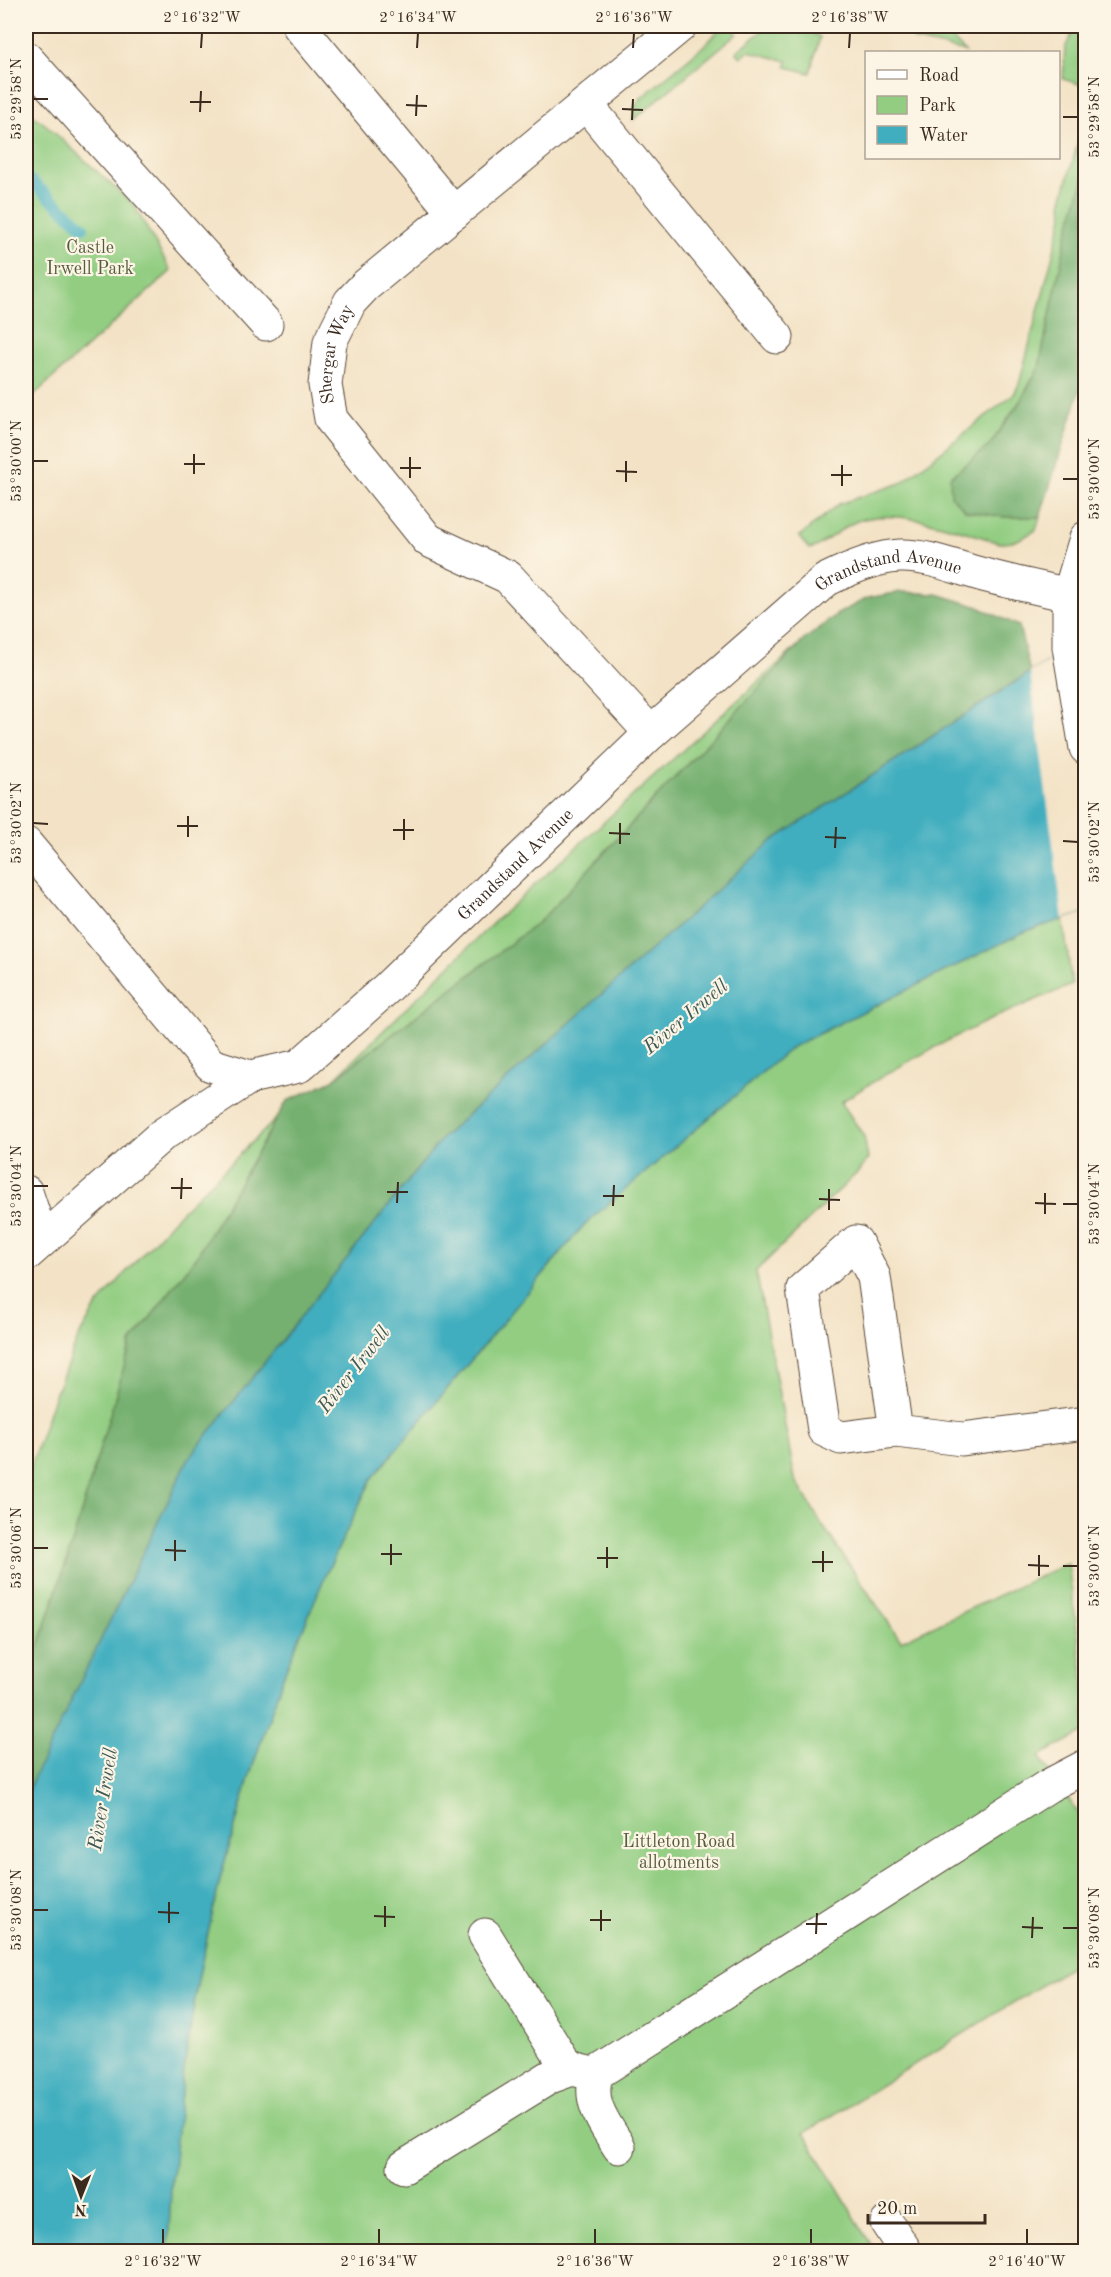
<svg xmlns="http://www.w3.org/2000/svg" width="1111" height="2277" viewBox="0 0 1111 2277" font-family="'Old Standard TT',serif">
  <rect width="100%" height="100%" fill="#fcf5e5"/>
  <filter id="ink" filterUnits="userSpaceOnUse"><feTurbulence type="fractalNoise" baseFrequency=".0167" numOctaves="2"/><feDisplacementMap in="SourceGraphic" scale="12" xChannelSelector="R" yChannelSelector="G"/><feConvolveMatrix kernelMatrix="1 2 1 2 8 2 1 2 1" color-interpolation-filters="sRGB"/></filter>
  <filter id="wash" filterUnits="userSpaceOnUse"><feTurbulence type="fractalNoise" baseFrequency=".008" numOctaves="4" result="noise"/><feDisplacementMap in="SourceGraphic" scale="24" xChannelSelector="R" yChannelSelector="G"/><feGaussianBlur stdDeviation="1.35" result="paint"/><feColorMatrix in="noise" values="0 0 0 0 0 0 0 0 0 0 0 0 0 0 0 0 0 1.4 0 .05"/><feComposite in="paint" operator="in"/></filter>
  <g filter="url(#wash)">
    <rect width="100%" height="100%" fill="#f3e2c5"/>
    <!-- green -->
    <path fill="#92cd82" stroke="#667c50" stroke-width="1.5" d="M722 26H731L737 34 633 120 634 108 641 98 706 44Z
      M768 26H802L820 37 810 73 786 67 787 61 748 51 741 57 736 52Z
      M924 26H940L965 52 914 40Z
      M1076 26H1085V86L1063 79 1065 48Z
      M26 111 45 124 134 205 171 271 26 402Z
      M1085 117V173L1067 235 1039 367 1020 401 989 446 950 477 1004 517H1040L1036 530C1024 537 1014 544 1000 543 962 531 894 505 855 522 842 528 829 539 816 547L809 549 799 537 839 504 901 483 1014 394 1019 384 1063 216 1062 200Z
      M804 640 540 921 333 1080 494 922Z
      M1063 919 1072 985C990 1017 914 1055 841 1102L864 1136 868 1159 859 1171 756 1271 795 1479 821 1523 901 1641 1068 1563 1085 1689V1732L1039 1756 1085 1823V1958L804 2133 875 2251 168 2252 171 2188 182 2083 198 1979 221 1875 250 1774 284 1674 325 1576 371 1480 585 1224 792 1047 1024 932Z
      M277 1118 197 1256 131 1343 72 1544 26 1686V1481L53 1400 78 1338 96 1307 127 1271 175 1218Z"/>
    <!-- forest -->
    <path fill="#75b070" stroke="#586d47" stroke-width="1.5" d="M1085 173V374L1040 517H1004L966 511 951 496 950 477 989 446 1020 402 1039 367 1067 235Z
      M901 592 937 594 976 606 1019 626 1030 672 772 841 443 1137 189 1458 26 1794V1686L72 1544 131 1343 197 1256 287 1101 333 1080 540 921 804 640 836 615 867 598Z"/>
    <!-- water -->
    <path fill="#41aebf" stroke="#3e6c6e" stroke-width="1.5" d="M1069 647 1085 912 1024 932 792 1047 585 1224 371 1480 325 1576 284 1674 250 1774 221 1875 198 1979 182 2083 171 2188 168 2251H26V1794L189 1458 443 1137 772 841Z"/>
    <!-- pier -->
    <path fill="#f3e2c5" d="M1085 639V912L1063 919 1030 672Z"/>
    <g fill="none" stroke-linecap="round" stroke-linejoin="round">
      <!-- stream -->
      <path stroke="#41aebf" stroke-width="12" d="M26 177 83 227"/>
    </g>
  </g>
  <g filter="url(#ink)">
    <g fill="none" stroke-linecap="round" stroke-linejoin="round">
      <!-- minor casing -->
      <g stroke="#574637" stroke-width="35">
        <g id="minor">
          <path d="M299 26 454 213"/>
          <path d="M26 58 266 324"/>
          <path d="M586 104 777 337"/>
          <path d="M1086 538 1069 595V647L1086 748"/>
          <path id="s1" d="M651 733 508 577 428 540 331 419 325 385 330 342 350 302 365 286 680 26"/>
          <path id="s2" d="M26 844 211 1065 250 1077 299 1066 387 988 651 733 826 580C848 569 875 557 900 556 926 555 954 567 980 574 1009 582 1039 588 1069 595"/>
          <path d="M26 1192 42 1240"/>
          <path d="M26 1255 162 1135 250 1077"/>
          <path d="M896 1431 874 1277 856 1242 803 1289 824 1430 841 1438 896 1431 962 1439 1086 1423"/>
          <path d="M485 1935 563 2061 572 2069 589 2073"/>
          <path d="M619 2147C605 2124 586 2101 597 2073L1048 1786 1086 1766"/>
          <path d="M404 2167 550 2077 572 2069"/>
          <path d="M887 2223 906 2252"/>
        </g>
      </g>
      <!-- minor -->
      <use href="#minor" stroke="#fff" stroke-width="33"/>
    </g>
  </g>
  <!-- ticks -->
  <path fill="none" stroke="#3b2a1e" stroke-width="2" d="M201 48 202 33M417 48 418 33M633 48 634 33M849 48 850 33M33 99H48M190 102H211M406 105 427 106M622 109 643 110M200 112 201 91M416 116 417 95M1063 117H1078M632 120 633 99M33 461H48M184 464H205M400 468H421M616 471 637 472M194 474V454M831 475H852M410 478V457M1063 479H1078M626 482V461M842 486V465M33 823 48 824M177 826H198M393 830H414M609 833 630 834M188 837V816M825 837 846 838M404 840V819M1063 841 1078 842M620 844V823M835 848 836 827M33 1186H48M171 1188H192M387 1192H408M603 1196H624M181 1199 182 1178M819 1199 840 1200M397 1203 398 1182M1035 1203 1056 1204M1063 1204H1078M613 1206 614 1185M829 1210V1189M1045 1214V1193M33 1548H48M165 1550 186 1551M381 1554H402M597 1558H618M175 1561V1540M812 1562H833M391 1565V1544M1028 1565 1049 1566M1063 1566H1078M607 1568V1547M823 1572V1551M1039 1576V1555M33 1910H48M158 1912 179 1913M374 1916 395 1917M590 1920H611M169 1923V1902M806 1924H827M385 1927V1906M1022 1927 1043 1928M1063 1928H1078M601 1931V1910M816 1934 817 1913M1032 1938 1033 1917M163 2244V2229M379 2244V2229M595 2244V2229M811 2244V2229M1027 2244V2229"/>
  <g text-anchor="middle" stroke-width="4.5" stroke-linejoin="round" paint-order="stroke">
    <!-- park labels -->
    <g font-size="18" fill="#555b3c" stroke="#fcf5e5">
      <text x="90" y="253">Castle<tspan x="90" dy="21">Irwell Park</tspan></text>
      <text x="679" y="1847">Littleton Road<tspan x="679" dy="21">allotments</tspan></text>
    </g>
    <!-- street labels -->
    <g font-size="18" fill="#3b2a1e" stroke="#fcf5e5">
      <text dy="6" stroke="none"><textPath href="#s1" startOffset="522">Shergar Way</textPath></text>
      <text dy="6" stroke="none"><textPath href="#s2" startOffset="1161">Grandstand Avenue</textPath></text>
      <text dy="6" stroke="none"><textPath href="#s2" startOffset="675">Grandstand Avenue</textPath></text>
    </g>
    <!-- water labels -->
    <g font-size="20" font-style="italic" fill="#3d5856" stroke="#fcf5e5">
      <text transform="translate(685 1016) rotate(-40)" y="7">River Irwell</text>
      <text transform="translate(353 1369) rotate(-52)" y="7">River Irwell</text>
      <text transform="translate(102 1799) rotate(-81)" y="7">River Irwell</text>
    </g>
  </g>
  <!-- margin -->
  <rect width="1111" height="2277" fill="none" stroke="#fcf5e5" stroke-width="66"/>
  <!-- legend -->
  <rect x="865" y="51" width="195" height="108" fill="#fcf5e5" stroke="#afa495" stroke-width="1.5"/>
  <rect x="877" y="70" width="30" height="9" fill="#ffffff" stroke="#afa495" stroke-width="1.5"/>
  <text x="919" y="81" font-size="18" fill="#3b2a1e">Road</text>
  <rect x="877" y="96" width="30" height="18" fill="#92cd82" stroke="#afa495" stroke-width="1.5"/>
  <text x="919" y="111" font-size="18" fill="#3b2a1e">Park</text>
  <rect x="877" y="126" width="30" height="18" fill="#41aebf" stroke="#afa495" stroke-width="1.5"/>
  <text x="919" y="141" font-size="18" fill="#3b2a1e">Water</text>
  <!-- north arrow -->
  <g transform="translate(81 2196) rotate(181)" stroke="#fcf5e5" stroke-width="4.5" paint-order="stroke">
  <path d="M0-4.5L10 22L0 15L-10 22Z" fill="#3b2a1e"/>
  <text y="-9" font-size="16" font-weight="bold" text-anchor="middle" fill="#3b2a1e">N</text>
  </g>
  <!-- scale -->
  <path d="M868 2214v9h117v-9" fill="none" stroke="#3b2a1e" stroke-width="3"/>
  <text x="877" y="2214" font-size="18" fill="#3b2a1e" stroke="#fcf5e5" stroke-width="4.5" paint-order="stroke">20 m</text>
  <rect x="33" y="33" width="1045" height="2211" fill="none" stroke="#3b2a1e" stroke-width="2"/>
  <g font-size="15" text-anchor="middle" fill="#3b2a1e">
    <text x="202" y="22">2°16'32"W</text>
    <text x="418" y="22">2°16'34"W</text>
    <text x="634" y="22">2°16'36"W</text>
    <text x="850" y="22">2°16'38"W</text>
    <text transform="translate(16 99) rotate(-90)" y="5">53°29'58"N</text>
    <text transform="translate(1094 117) rotate(-90)" y="5">53°29'58"N</text>
    <text transform="translate(16 461) rotate(-90)" y="5">53°30'00"N</text>
    <text transform="translate(1094 479) rotate(-90)" y="5">53°30'00"N</text>
    <text transform="translate(16 823) rotate(-90)" y="5">53°30'02"N</text>
    <text transform="translate(1094 842) rotate(-90)" y="5">53°30'02"N</text>
    <text transform="translate(16 1186) rotate(-90)" y="5">53°30'04"N</text>
    <text transform="translate(1094 1204) rotate(-90)" y="5">53°30'04"N</text>
    <text transform="translate(16 1548) rotate(-90)" y="5">53°30'06"N</text>
    <text transform="translate(1094 1566) rotate(-90)" y="5">53°30'06"N</text>
    <text transform="translate(16 1910) rotate(-90)" y="5">53°30'08"N</text>
    <text transform="translate(1094 1928) rotate(-90)" y="5">53°30'08"N</text>
    <text x="163" y="2266">2°16'32"W</text>
    <text x="379" y="2266">2°16'34"W</text>
    <text x="595" y="2266">2°16'36"W</text>
    <text x="811" y="2266">2°16'38"W</text>
    <text x="1027" y="2266">2°16'40"W</text>
  </g>
</svg>
